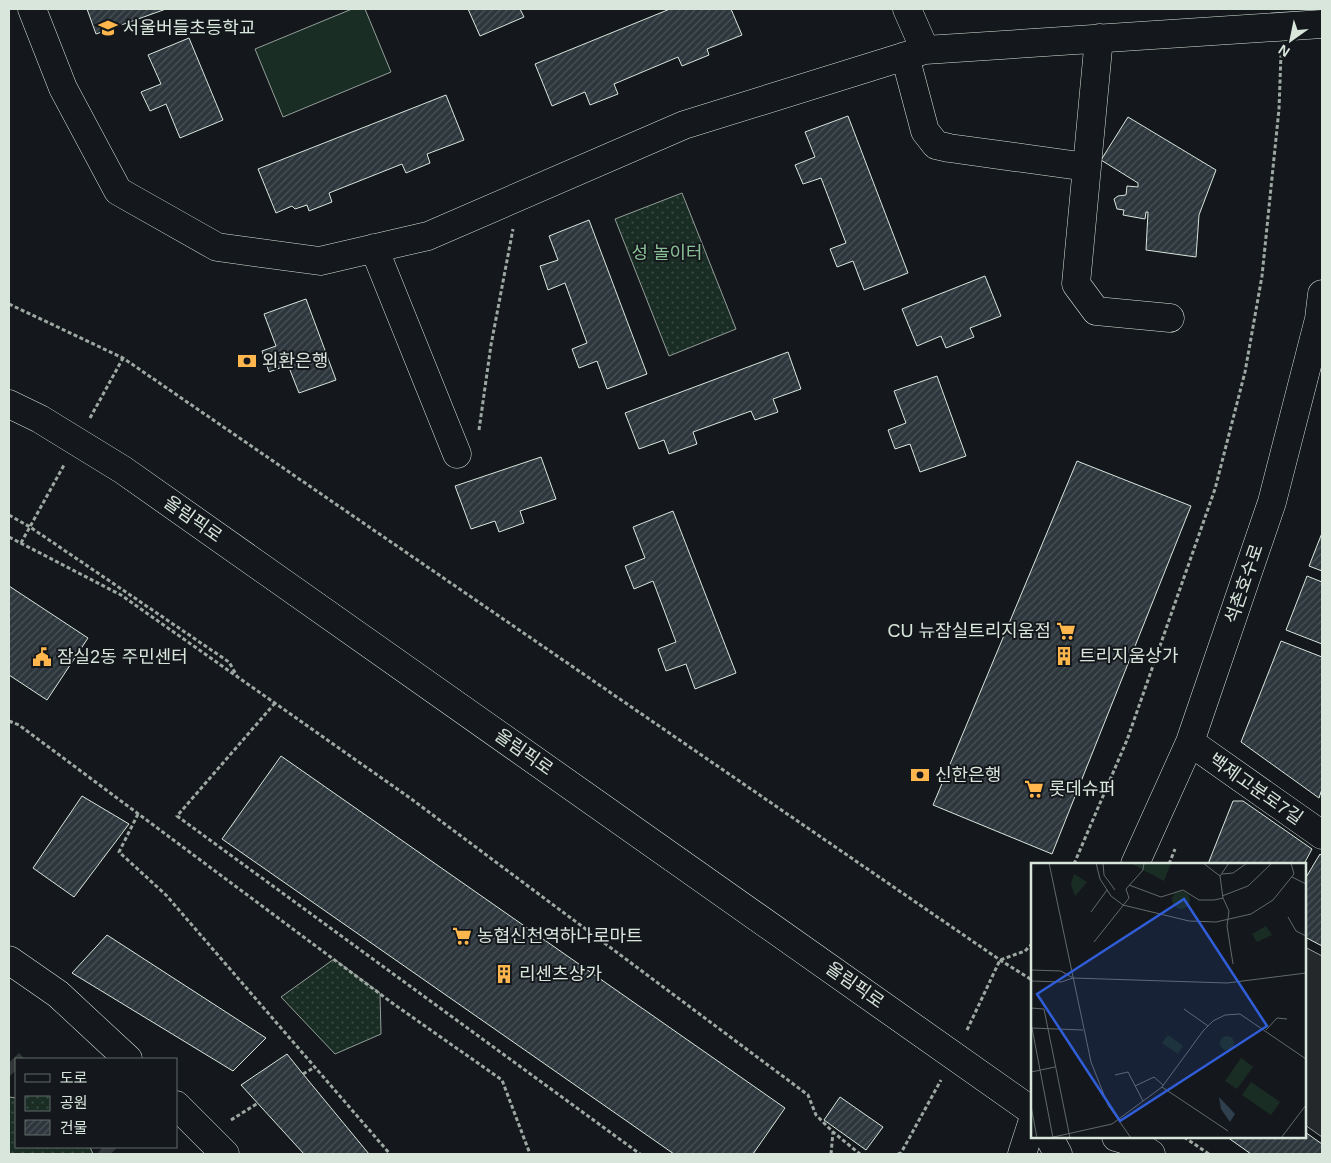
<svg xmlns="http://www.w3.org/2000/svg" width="1331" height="1163" viewBox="0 0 1331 1163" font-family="Arial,'Noto Sans KR',sans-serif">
  <defs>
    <pattern id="park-dots" width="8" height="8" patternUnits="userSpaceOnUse" patternTransform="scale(1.25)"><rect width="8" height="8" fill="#1a2d24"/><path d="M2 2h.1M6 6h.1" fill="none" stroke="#3b4b43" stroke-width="1.8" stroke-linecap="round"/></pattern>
    <pattern id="building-hatch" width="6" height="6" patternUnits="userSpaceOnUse" patternTransform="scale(1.25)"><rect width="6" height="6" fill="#2c363c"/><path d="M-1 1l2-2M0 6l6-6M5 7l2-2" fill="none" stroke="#4a5358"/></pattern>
  </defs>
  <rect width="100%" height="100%" fill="#14181c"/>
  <!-- grass -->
  <path fill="#1a2d24" stroke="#939e99" d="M352 9H365L391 72 283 117 255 49Z"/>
  <!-- park -->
  <path fill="url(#park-dots)" stroke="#939e99" d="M682 193 736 329 669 356 615 219Z
    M334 959 380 993 381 1034 335 1054 281 997Z
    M9 1097 16 1098V1147H90L93 1154H9Z"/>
  <!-- parking -->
  <path fill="#24282b" stroke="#939e99" d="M1305 947 1322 956V1137L1305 1125Z"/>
  <!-- building -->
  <path fill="url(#building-hatch)" stroke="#d8e6dc" d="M87 9H166L96 34Z
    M468 9H520L524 17 480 36Z
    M670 9H731L742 35 707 49 709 55 682 66 678 57 614 84 618 94 590 105 585 92 552 106 535 64Z
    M189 38 223 120 180 138 166 104 150 111 141 92 161 84 148 55Z
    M446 95 464 140 427 154 430 163 406 173 402 164 329 193 332 202 309 211 307 205 295 209 292 206 276 213 258 169Z
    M848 116 908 273 864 290 853 261 837 267 830 249 846 243 821 178 803 184 795 165 815 157 805 132Z
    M1128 117 1216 170 1199 215 1196 257 1146 250 1148 212H1146L1145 219 1123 215 1124 210 1117 209 1114 199 1118 196 1126 195 1127 186 1138 187V183L1101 160Z
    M589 220 647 374 607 389 597 361 579 368 572 349 587 343 565 283 548 290 540 266 558 260 549 236Z
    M985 276 1001 316 970 328 974 337 946 348 941 336 917 346 902 309Z
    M306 299 336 380 299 393 288 365 269 372 262 351 276 346 264 314Z
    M788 352 801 389 773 399 778 412 755 420 751 411 693 432 697 444 669 454 664 440 639 449 625 413Z
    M937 376 966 456 920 472 910 444 895 449 888 430 906 423 894 391Z
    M541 457 556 499 520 511 524 523 499 532 495 521 471 529 455 486Z
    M1077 461 1191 506 1052 854 933 805Z
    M673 511 736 673 695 689 686 664 666 671 658 649 676 642 653 581 634 589 625 566 645 558 633 527Z
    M1322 533V571L1309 566Z
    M1307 576 1322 582V644L1286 630Z
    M9 586 88 638 47 700 9 675Z
    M1281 641 1322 657V789L1319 798 1241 742Z
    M281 756 785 1108 753 1154H674L222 839Z
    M82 796 129 824 74 897 33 868Z
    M1233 801H1243L1312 849 1304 864H1208Z
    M1320 854 1322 856V946L1305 937V879Z
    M107 935 266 1038 233 1071 72 973Z
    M287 1054 303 1074 369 1154H304L241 1085Z
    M840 1097 883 1127 866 1150 824 1120Z
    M1305 1132 1322 1144V1154H1251L1227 1137H1305Z"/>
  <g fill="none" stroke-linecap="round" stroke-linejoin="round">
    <!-- minor-tunnel -->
    <path stroke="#313739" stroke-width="28" stroke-dasharray="28 14" stroke-linecap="butt" d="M9 1063 16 1070
      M103 1147 111 1154"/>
    <!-- minor casing -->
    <g stroke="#d8e6dc" stroke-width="29">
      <path id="minor" d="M32 9 63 88 118 191 217 247 320 261 428 236 684 125 925 50 1322 24
        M907 9 925 50
        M1099 38 1076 284 1096 311 1170 318
        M905 56 925 131 936 145 949 148 1087 167
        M374 248 457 454
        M1190 742 1322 835
        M1135 864 1190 742 1272 502 1319 319 1322 294
        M9 960 58 994 128 1059
        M176 1105 225 1154
        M1022 1154 1032 1123"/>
    </g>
    <!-- major casing -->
    <g stroke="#d8e6dc" stroke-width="29">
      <path id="major" d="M9 404 40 419 123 470 1032 1111
        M1049 1137 1058 1154
        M1116 1137 1133 1142 1151 1154"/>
    </g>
    <!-- path -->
    <path stroke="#9da8a2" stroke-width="3" stroke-dasharray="4 2.5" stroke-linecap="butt" d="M9 304 123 358 1000 960 1032 980
      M90 418 123 358
      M479 430 491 345 513 229
      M9 515 30 527 229 662 237 676
      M9 537 121 595 410 798 808 1095 816 1115 833 1132 860 1154
      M21 543 64 465
      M275 703 177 816 640 1154
      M9 721 19 725 395 1005 502 1080 530 1154
      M138 814 119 852 166 895 390 1154
      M1074 864 1127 740 1215 489 1245 372 1262 276 1279 109 1281 54
      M1169 864 1175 849
      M967 1030 1000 960 1025 951 1032 944
      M303 1074 315 1067
      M231 1120 258 1103
      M1184 1137 1209 1154
      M831 1154 833 1132
      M898 1154 901 1153 941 1080"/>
    <!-- minor -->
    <use href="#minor" stroke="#14181c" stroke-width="28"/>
    <!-- major -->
    <use href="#major" stroke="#14181c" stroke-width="28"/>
  </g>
  <!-- icons -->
  <defs>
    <g id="school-bare" transform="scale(1.5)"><path d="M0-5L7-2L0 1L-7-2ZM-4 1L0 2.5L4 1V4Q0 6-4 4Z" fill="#ffb74d" stroke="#14181c" stroke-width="2.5" paint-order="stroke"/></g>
    <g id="bank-bare" transform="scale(1.5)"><path d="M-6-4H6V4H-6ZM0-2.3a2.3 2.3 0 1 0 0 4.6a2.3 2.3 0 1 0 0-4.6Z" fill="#ffb74d" stroke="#14181c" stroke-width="2.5" paint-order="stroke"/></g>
    <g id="supermarket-bare" transform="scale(1.5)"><path d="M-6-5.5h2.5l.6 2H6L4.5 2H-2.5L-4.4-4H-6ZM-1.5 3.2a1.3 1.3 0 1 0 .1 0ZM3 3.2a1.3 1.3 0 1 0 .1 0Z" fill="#ffb74d" stroke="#14181c" stroke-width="2.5" paint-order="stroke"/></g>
    <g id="building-bare" transform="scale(1.5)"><path d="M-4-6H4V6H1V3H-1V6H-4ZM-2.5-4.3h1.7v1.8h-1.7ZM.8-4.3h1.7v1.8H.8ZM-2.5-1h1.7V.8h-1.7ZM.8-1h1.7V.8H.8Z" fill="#ffb74d" stroke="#14181c" stroke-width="2.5" paint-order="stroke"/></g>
    <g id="civic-bare" transform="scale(1.5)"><path d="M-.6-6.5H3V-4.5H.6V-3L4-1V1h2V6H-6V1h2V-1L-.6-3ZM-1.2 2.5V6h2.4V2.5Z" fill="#ffb74d" stroke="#14181c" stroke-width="2.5" paint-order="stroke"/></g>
  </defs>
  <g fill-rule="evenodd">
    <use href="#school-bare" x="108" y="28"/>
    <use href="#bank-bare" x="247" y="361"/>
    <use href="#supermarket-bare" x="1066" y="631"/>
    <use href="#building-bare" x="1064" y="656"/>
    <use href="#civic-bare" x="42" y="657"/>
    <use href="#bank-bare" x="920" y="775"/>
    <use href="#supermarket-bare" x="1034" y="789"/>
    <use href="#supermarket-bare" x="462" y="936"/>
    <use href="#building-bare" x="504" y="974"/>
  </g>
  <g text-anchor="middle" stroke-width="4" stroke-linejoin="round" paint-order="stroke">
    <!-- poi labels -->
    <g font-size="18" fill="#d8e6dc" stroke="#14181c" text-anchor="start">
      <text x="123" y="34">서울버들초등학교</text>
      <text x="262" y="367">외환은행</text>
      <text x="1051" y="637" text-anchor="end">CU 뉴잠실트리지움점</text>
      <text x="1079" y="662">트리지움상가</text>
      <text x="57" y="663">잠실2동 주민센터</text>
      <text x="935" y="781">신한은행</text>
      <text x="1049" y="795">롯데슈퍼</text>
      <text x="477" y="942">농협신천역하나로마트</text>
      <text x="519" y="980">리센츠상가</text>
    </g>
    <!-- park labels -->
    <g font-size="18" fill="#8ac095" stroke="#14181c">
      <text x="667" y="259">성 놀이터</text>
    </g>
    <!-- street labels -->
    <g font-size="18" fill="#d8e6dc" stroke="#14181c">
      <text transform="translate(193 519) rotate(35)" y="6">올림픽로</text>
      <text transform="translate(1244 584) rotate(-71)" y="6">석촌호수로</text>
      <text transform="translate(524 752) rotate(35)" y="6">올림픽로</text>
      <text transform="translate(1256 789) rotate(35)" y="6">백제고분로7길</text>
      <text transform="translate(855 985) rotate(35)" y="6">올림픽로</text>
    </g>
  </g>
  <!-- overview -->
  <g transform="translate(1031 863)">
    <rect width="275" height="275" fill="#14181c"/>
    <path d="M235 63 241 72 226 79 221 71ZM189 180a7 7 0 1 1 14 0a7 7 0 1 1-14 0ZM210 195 222 204 206 226 194 218ZM220 219 249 239 240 252 211 232Z" fill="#1a2d24"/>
    <path d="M99 0H140L133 18ZM43 11 56 19 44 33 40 21ZM141 37a9 9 0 1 1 18 0a9 9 0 1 1-18 0ZM137 172 152 183 147 191 131 180Z" fill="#1a2d24"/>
    <path d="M188 234 204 251 199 259 190 246Z" fill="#2f3f4d"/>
    <path fill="none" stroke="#626a69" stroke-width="1" d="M18 0 60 199 77 242 100 275M65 0 69 16 80 33 92 42 158 58 185 59 220 51 242 37 263 11 260 0M72 0 73 12 84 27M172 0 189 13 198 0M191 11 202 10 216 0M261 14 275 21M98 22 130 34 152 27 168 37H183L192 35 189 13M191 33 217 23 241 0M192 35 198 48 196 63 202 101M60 49 76 27M257 54 265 68 275 73M63 79 98 35 95 26 112 7 113 0M0 107 30 108 42 115M0 118 30 119 42 115 196 120 275 110M0 145 13 146 39 275M153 146 177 163M0 165 52 167M1 165 22 275M235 167 246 155 256 156M0 209 24 204M84 212 97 209 112 238M104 223 123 214 132 222M131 224 197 268M0 243 6 275M18 275 81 261 131 224 172 168 182 158 194 152 209 151 275 196M250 275 275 242"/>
    <path fill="#305dd8" fill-opacity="0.15" stroke="#305dd8" stroke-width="2.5" d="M153 36 236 163 89 258 6 131Z"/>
    <rect width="275" height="275" fill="none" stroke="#d8e6dc" stroke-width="2.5"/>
  </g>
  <!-- border -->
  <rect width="1331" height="1163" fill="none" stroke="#d8e6dc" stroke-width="20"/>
  <!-- legend -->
  <rect x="15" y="1058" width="162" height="90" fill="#14181c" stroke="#626a69"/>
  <rect x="25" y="1074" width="25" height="8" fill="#14181c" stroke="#626a69"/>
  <text x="60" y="1083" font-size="15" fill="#d8e6dc">도로</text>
  <rect x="25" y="1096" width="25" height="15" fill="url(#park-dots)" stroke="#626a69"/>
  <text x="60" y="1108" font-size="15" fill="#d8e6dc">공원</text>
  <rect x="25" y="1120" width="25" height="15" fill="url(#building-hatch)" stroke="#626a69"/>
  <text x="60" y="1133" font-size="15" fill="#d8e6dc">건물</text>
  <!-- north arrow -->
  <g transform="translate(1291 40) rotate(213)" stroke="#14181c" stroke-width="4" paint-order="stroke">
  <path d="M0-4L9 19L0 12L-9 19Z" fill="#d8e6dc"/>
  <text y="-8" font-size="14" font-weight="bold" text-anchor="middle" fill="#d8e6dc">N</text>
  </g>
</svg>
